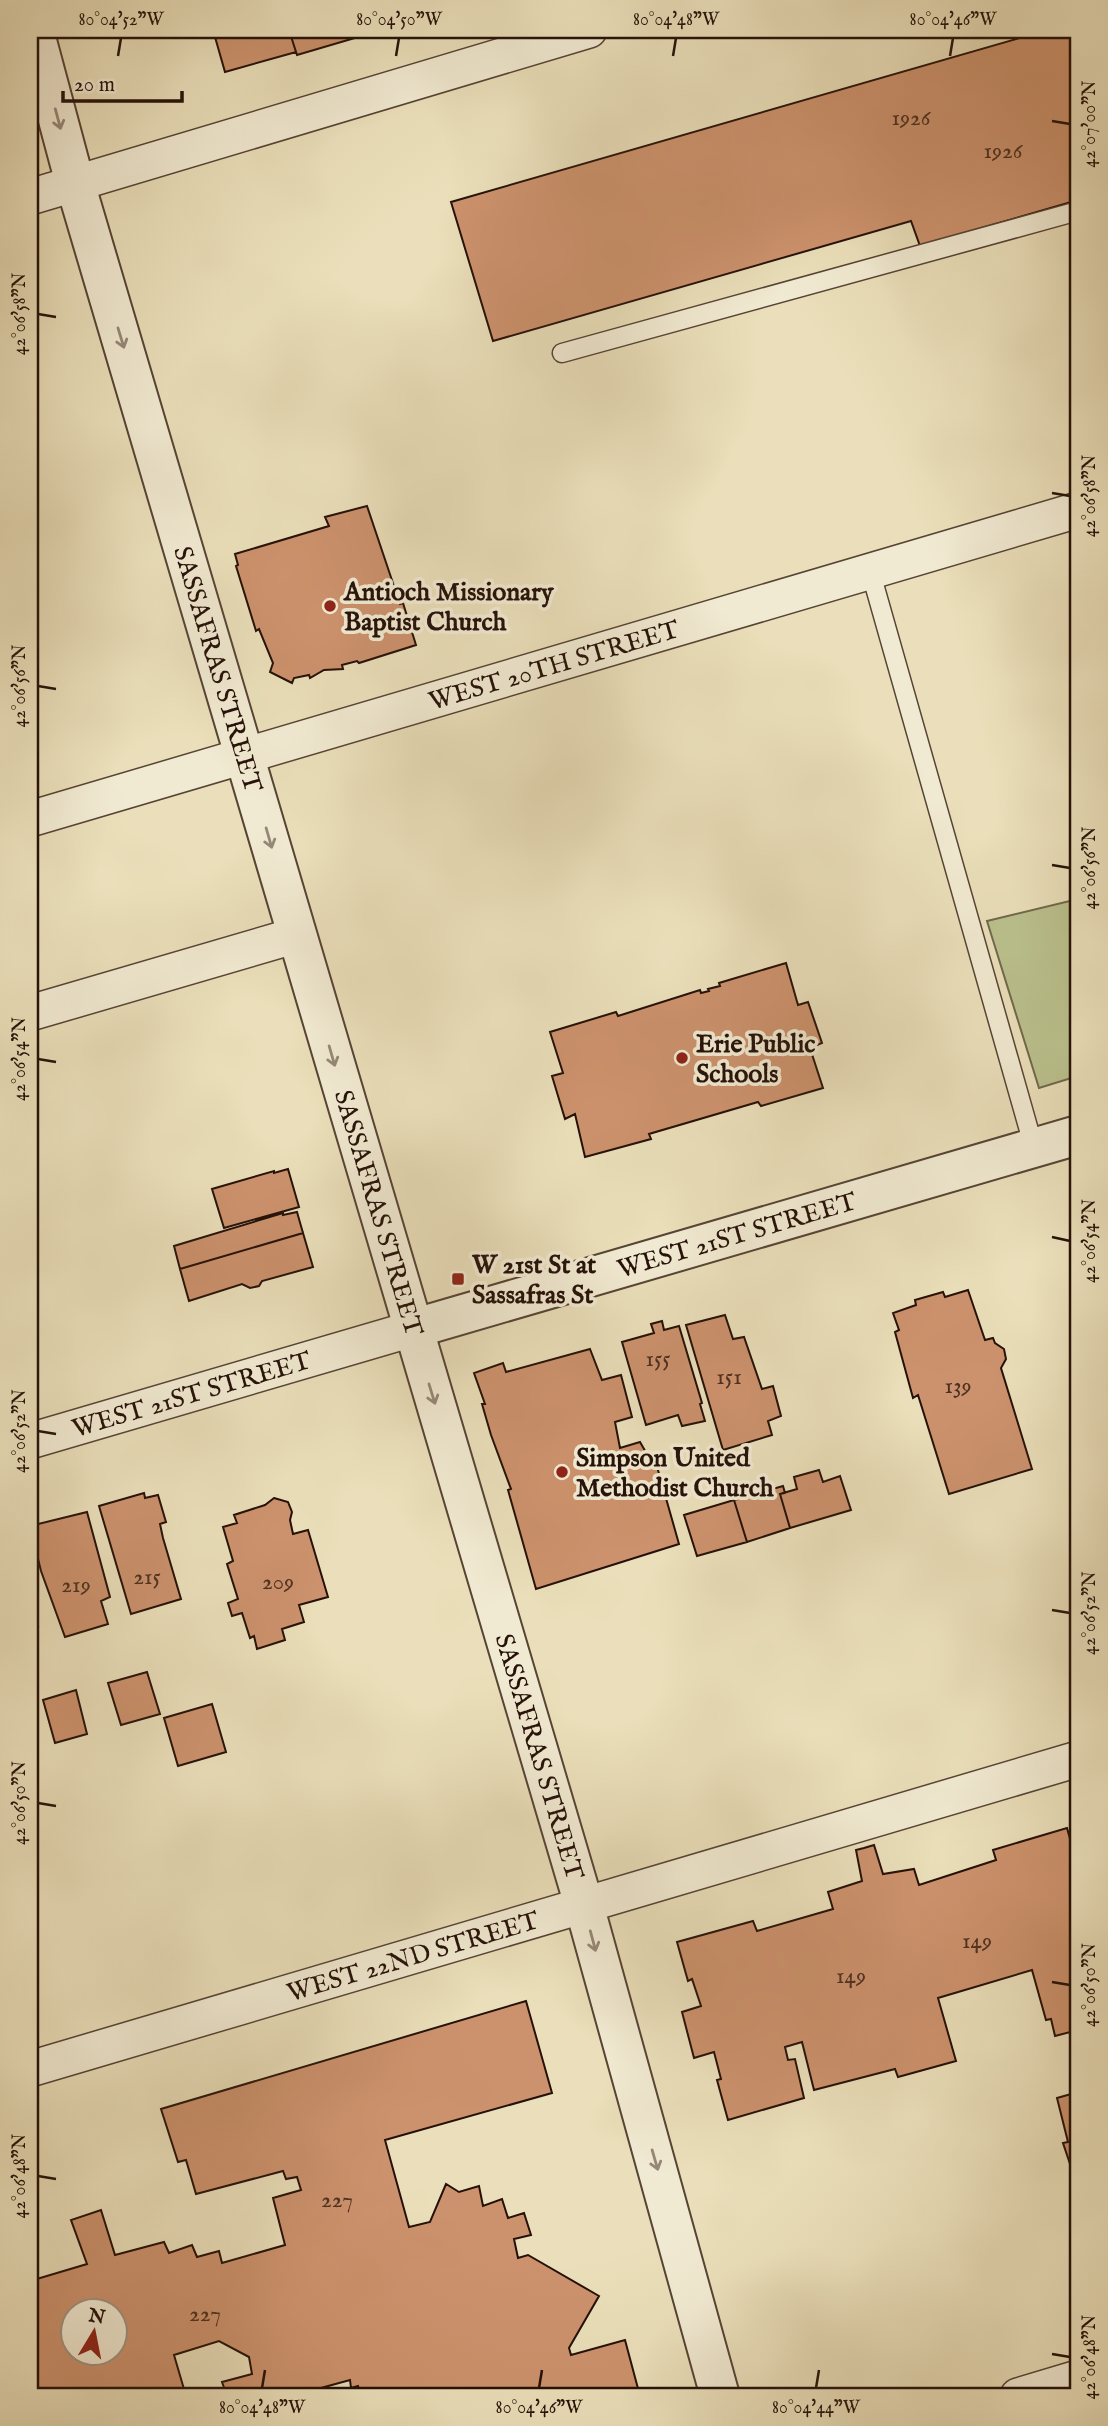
<svg xmlns="http://www.w3.org/2000/svg" width="1108" height="2426" viewBox="0 0 1108 2426" font-family="'IM FELL English',serif">
  <rect width="100%" height="100%" fill="#eadfba"/>
  <filter id="stains"><feTurbulence type="fractalNoise" baseFrequency=".00286" numOctaves="4"/><feColorMatrix values="0 0 0 0 .2 0 0 0 0 .09 0 0 0 0 .02 0 0 0 .5 -.17"/></filter>
  <radialGradient id="worn" r=".72"><stop offset=".6" stop-color="#630" stop-opacity="0"/><stop offset="1" stop-color="#630" stop-opacity=".3"/></radialGradient>
  <!-- green -->
  <path fill="#bac18d" stroke="#70694b" stroke-width="2" d="M1078 899V1076L1039 1088 987 921Z"/>
  <!-- building -->
  <path fill="#cc926d" stroke="#251109" stroke-width="2" fill-rule="evenodd" d="M213 30H289L296 52 225 72Z
    M289 30H382L297 55Z
    M1028 30H1078V200L920 246 911 221 493 341 451 202 1030 35Z
    M367 506 400 604 403 603 416 645 359 663 357 661 342 665 343 669 324 670 310 678 309 675 294 678 292 683 270 672 273 663 259 629 256 631 236 566 238 565 235 554 329 526 325 517Z
    M786 963 798 1005 808 1002 822 1043 810 1048 823 1088 761 1106 758 1102 649 1134 651 1139 585 1157 575 1114 565 1119 552 1076 563 1073 550 1032 616 1012 618 1016 700 990 701 993 709 991 708 989 720 986 719 983Z
    M288 1169 299 1207 224 1228 212 1189 274 1171V1173Z
    M297 1212 303 1233 180 1269 174 1246 283 1213V1215Z
    M303 1233 313 1267 262 1281 259 1286 250 1288 242 1284 189 1301 180 1269Z
    M968 1290 985 1340 993 1338 995 1343 1004 1349 1006 1359 1001 1368 1032 1469 949 1494 918 1395 913 1398 895 1332 899 1330 893 1313 916 1305 915 1300 943 1292 945 1297Z
    M725 1315 733 1339 744 1337 762 1389 773 1386 781 1416 768 1421 772 1435 723 1450 686 1325Z
    M662 1321 664 1330 679 1326 702 1403 700 1404 705 1421 682 1426 678 1415 646 1425 622 1342 654 1333 651 1324Z
    M590 1349 602 1380 621 1375 632 1417 615 1422 620 1448 640 1442 648 1456H654L679 1544 536 1589 508 1490 511 1489 491 1435 482 1404H485L474 1373 503 1363 506 1372Z
    M819 1470 823 1482 840 1476 851 1510 790 1528 780 1494 797 1489 794 1477Z
    M783 1486 785 1493 780 1494 790 1528 747 1542 734 1500Z
    M144 1493 145 1498 158 1495 166 1522 160 1524 163 1538 181 1599 131 1614 99 1506Z
    M274 1498 288 1502 292 1512 290 1520 293 1534 308 1530 328 1597 299 1605 304 1622 282 1629 285 1640 257 1649 254 1636 250 1638 242 1613 232 1616 228 1603 238 1599 227 1564 233 1561 223 1527 237 1523 234 1515 265 1505Z
    M734 1500 747 1542 697 1556 684 1515Z
    M87 1512 110 1597 101 1601 108 1624 65 1637 41 1571 30 1526Z
    M30 1584 37 1609 33 1611 38 1626 30 1628Z
    M147 1672 160 1714 121 1725 108 1683Z
    M76 1690 87 1734 55 1743 43 1700Z
    M212 1704 226 1752 178 1766 164 1718Z
    M1067 1828 1072 1846 1078 1844V2030L1055 2036 1051 2019 1046 2020 1032 1970 938 1998 956 2061 898 2077 895 2069 814 2090 802 2042 785 2047 788 2060 795 2059 804 2098 728 2120 717 2080 721 2079 714 2052 694 2058 682 2012 701 2006 692 1979 688 1981 677 1942 753 1921 757 1931 833 1909 828 1892 862 1881 856 1850 864 1848 874 1845 883 1874 914 1869 919 1885 996 1860 993 1850Z
    M526 2001 552 2093 385 2140 409 2227 430 2222 446 2184 459 2192 479 2186 483 2206 502 2199 508 2218 524 2213 531 2235 514 2239 518 2258 528 2255 599 2296 569 2348 571 2355 625 2340 640 2396H361L358 2386 351 2388 350 2380 310 2391 312 2396H227L222 2382 252 2374 249 2357 219 2341 174 2355 186 2396H30V2281L87 2264 71 2220 101 2210 115 2255 164 2242 169 2253 192 2245 197 2257 219 2251 222 2263 285 2245 273 2198 301 2190 297 2177 286 2179 283 2171 196 2194 186 2160 178 2162 161 2109ZM74 2310H116V2352H74Z
    M1078 2092V2188L1063 2143 1068 2142 1057 2098Z"/>
  <g fill="none" stroke-linecap="round" stroke-linejoin="round">
    <!-- service casing -->
    <g stroke="#564435" stroke-width="21">
      <path id="service" d="M562 353 1078 211
        M870 570 1034 1148"/>
    </g>
    <!-- minor casing -->
    <g stroke="#564435" stroke-width="38">
      <g id="minor">
        <path d="M30 197 589 30"/>
        <path id="s1" d="M30 819 1078 510"/>
        <path d="M30 1013 297 935"/>
        <path id="s2" d="M30 1441 412 1329"/>
        <path id="s3" d="M30 2069 1078 1759"/>
        <path d="M1018 2396 1078 2378"/>
      </g>
    </g>
    <!-- tertiary casing -->
    <g stroke="#564435" stroke-width="42">
      <g id="tertiary">
        <path id="s4" d="M34 30 75 183 584 1905 720 2396"/>
        <path id="s5" d="M412 1329 1078 1135"/>
      </g>
    </g>
    <!-- service -->
    <use href="#service" stroke="#f1ead2" stroke-width="18"/>
    <!-- minor -->
    <use href="#minor" stroke="#f1ead2" stroke-width="35"/>
    <!-- tertiary -->
    <use href="#tertiary" stroke="#f1ead2" stroke-width="38"/>
  </g>
  <!-- one-way arrows -->
  <defs><path id="oneway-shaft" d="M-6 0H5M1.5-3L5.5 0L1.5 3" fill="none" stroke-width="1.6" stroke-linecap="round" stroke-linejoin="round" transform="scale(1.75)"/></defs>
  <g stroke="#958878">
    <use href="#oneway-shaft" transform="translate(58 119) rotate(75)"/>
    <use href="#oneway-shaft" transform="translate(121 338) rotate(73)"/>
    <use href="#oneway-shaft" transform="translate(269 838) rotate(74)"/>
    <use href="#oneway-shaft" transform="translate(332 1056) rotate(74)"/>
    <use href="#oneway-shaft" transform="translate(432 1394) rotate(73)"/>
    <use href="#oneway-shaft" transform="translate(593 1941) rotate(75)"/>
    <use href="#oneway-shaft" transform="translate(655 2160) rotate(74)"/>
  </g>
  <!-- ticks -->
  <path fill="none" stroke="#251109" stroke-width="2.5" d="M118 56 121 38M396 56 399 38M673 56 676 38M950 56 953 38M1052 121 1070 124M38 314 56 317M1052 493 1070 496M38 686 56 689M1052 865 1070 868M38 1059 56 1062M1052 1237 1070 1241M38 1431 56 1434M1052 1610 1070 1613M38 1803 56 1806M1052 1982 1070 1985M38 2176 56 2179M1052 2354 1070 2357M262 2388 265 2370M539 2388 542 2370M816 2388 819 2370"/>
  <!-- markers -->
  <g fill="#8f2418" stroke="#f1ead2" stroke-width="2.5">
    <circle cx="330" cy="606" r="7"/>
    <circle cx="682" cy="1058" r="7"/>
    <rect x="451" y="1272" width="14" height="14" rx="3.5"/>
    <circle cx="562" cy="1472" r="7"/>
  </g>
  <g text-anchor="middle" stroke-width="7" stroke-linejoin="round" paint-order="stroke">
    <!-- number labels -->
    <g font-size="23" fill="#4f3122">
      <text x="911" y="125">1926</text>
      <text x="1003" y="158">1926</text>
      <text x="658" y="1366">155</text>
      <text x="729" y="1384">151</text>
      <text x="958" y="1393">139</text>
      <text x="147" y="1584">215</text>
      <text x="278" y="1589">209</text>
      <text x="76" y="1592">219</text>
      <text x="977" y="1948">149</text>
      <text x="851" y="1983">149</text>
      <text x="337" y="2207">227</text>
      <text x="205" y="2321">227</text>
    </g>
    <!-- poi labels -->
    <g font-size="26" font-weight="bold" fill="#251109" stroke="#f1ead2" text-anchor="start">
      <text x="344" y="600">Antioch Missionary<tspan x="344" dy="30">Baptist Church</tspan></text>
      <text x="696" y="1052">Erie Public<tspan x="696" dy="30">Schools</tspan></text>
      <text x="472" y="1273">W 21st St at<tspan x="472" dy="30">Sassafras St</tspan></text>
      <text x="576" y="1466">Simpson United<tspan x="576" dy="30">Methodist Church</tspan></text>
    </g>
    <!-- street labels -->
    <g font-size="26" fill="#251109" stroke="#f1ead2">
      <text dy="9" stroke="none"><textPath href="#s1" startOffset="546">WEST 20TH STREET</textPath></text>
      <text dy="9" stroke="none"><textPath href="#s4" startOffset="665">SASSAFRAS STREET</textPath></text>
      <text dy="9" stroke="none"><textPath href="#s4" startOffset="1232">SASSAFRAS STREET</textPath></text>
      <text dy="9" stroke="none"><textPath href="#s5" startOffset="338">WEST 21ST STREET</textPath></text>
      <text dy="9" stroke="none"><textPath href="#s2" startOffset="168">WEST 21ST STREET</textPath></text>
      <text dy="9" stroke="none"><textPath href="#s4" startOffset="1799">SASSAFRAS STREET</textPath></text>
      <text dy="9" stroke="none"><textPath href="#s3" startOffset="399">WEST 22ND STREET</textPath></text>
    </g>
  </g>
  <!-- margin -->
  <rect width="1108" height="2426" fill="none" stroke="#eadfba" stroke-width="77"/>
  <!-- north arrow -->
  <g transform="translate(94 2332) rotate(10)"><circle r="33" fill="#f1ead2" stroke="#9f9382" stroke-width="2"/>
  <path d="M0-5L12 26L0 18L-12 26Z" fill="#8f2418"/>
  <text y="-10" font-size="19" font-weight="bold" text-anchor="middle" fill="#251109">N</text>
  </g>
  <!-- scale -->
  <path d="M63 91v10h119v-10" fill="none" stroke="#251109" stroke-width="3.5"/>
  <text x="74" y="91" font-size="21" fill="#251109" stroke="#f1ead2" stroke-width="5" paint-order="stroke">20 m</text>
  <rect x="38" y="38" width="1032" height="2350" fill="none" stroke="#251109" stroke-width="2.5"/>
  <g font-size="18" text-anchor="middle" fill="#251109">
    <text x="121" y="25">80°04'52"W</text>
    <text x="399" y="25">80°04'50"W</text>
    <text x="676" y="25">80°04'48"W</text>
    <text x="953" y="25">80°04'46"W</text>
    <text transform="translate(1089 124) rotate(-90)" y="6">42°07'00"N</text>
    <text transform="translate(19 314) rotate(-90)" y="6">42°06'58"N</text>
    <text transform="translate(1089 496) rotate(-90)" y="6">42°06'58"N</text>
    <text transform="translate(19 686) rotate(-90)" y="6">42°06'56"N</text>
    <text transform="translate(1089 868) rotate(-90)" y="6">42°06'56"N</text>
    <text transform="translate(19 1059) rotate(-90)" y="6">42°06'54"N</text>
    <text transform="translate(1089 1241) rotate(-90)" y="6">42°06'54"N</text>
    <text transform="translate(19 1431) rotate(-90)" y="6">42°06'52"N</text>
    <text transform="translate(1089 1613) rotate(-90)" y="6">42°06'52"N</text>
    <text transform="translate(19 1803) rotate(-90)" y="6">42°06'50"N</text>
    <text transform="translate(1089 1985) rotate(-90)" y="6">42°06'50"N</text>
    <text transform="translate(19 2176) rotate(-90)" y="6">42°06'48"N</text>
    <text transform="translate(1089 2357) rotate(-90)" y="6">42°06'48"N</text>
    <text x="262" y="2413">80°04'48"W</text>
    <text x="539" y="2413">80°04'46"W</text>
    <text x="816" y="2413">80°04'44"W</text>
  </g>
  <rect width="100%" height="100%" filter="url(#stains)"/>
  <rect width="100%" height="100%" fill="url(#worn)"/>
</svg>
